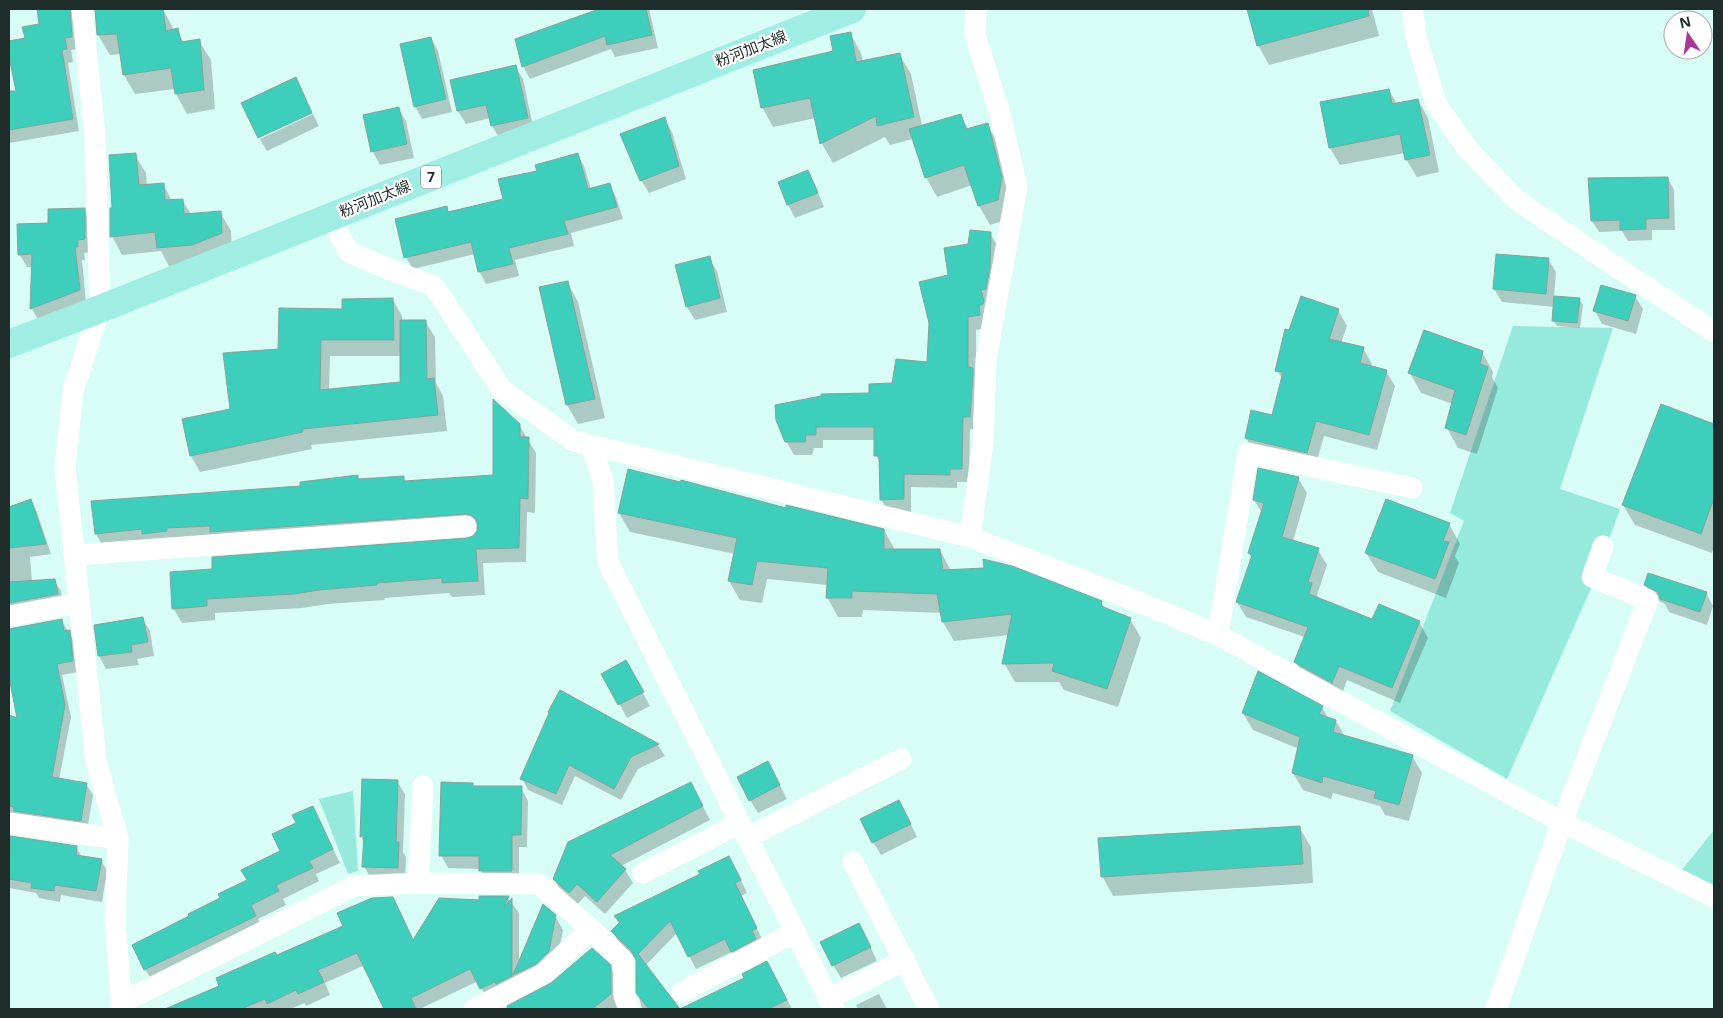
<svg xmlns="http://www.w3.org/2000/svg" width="1723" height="1018" viewBox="0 0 1723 1018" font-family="'Open Sans','Noto Sans JP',sans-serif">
  <rect width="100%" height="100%" fill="#d8fdf6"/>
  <!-- green -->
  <path fill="#95eadc" d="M1513 326 1613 328 1560 489 1620 509 1592 586 1507 779 1390 711 1464 521 1450 513Z
    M353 791 358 871 348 874 319 799Z
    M1714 830V886L1681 871Z"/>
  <!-- shadow -->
  <path fill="#0003" fill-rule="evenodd" d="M39 9H71L79 49 71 50 73 62 68 63 79 131 9 143V92L18 93 9 51V42L26 39 41 25Z
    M153 9H163L174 30H177L184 43 199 41 211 60 215 109 187 114 176 94 175 89 135 94 124 75 121 54 110 55 98 35 96 15Z
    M600 9H649L658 48 615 57 611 49 530 79 523 66Z
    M1257 9H1372L1379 36 1269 65 1258 45 1249 11Z
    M850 33 861 53 863 62 899 54 911 74 922 126 960 115 969 130 987 125 999 144 1013 198 1009 219 990 225 979 206 972 185 937 197 926 177 913 139 890 145 885 137 833 163 822 144 816 118 773 127 762 107 834 52Z
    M431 38 438 51 452 112 422 119 415 106Z
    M515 66 523 79 534 131 500 139 492 126 490 118 466 124 458 111 451 81Z
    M1389 90 1397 104 1418 100 1428 118 1439 172 1417 177 1406 159 1405 153 1340 165 1330 148Z
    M398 108 406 121 414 158 380 165 373 152 365 116Z
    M313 114 319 126 267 151 260 139Z
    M664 119 672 132 686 179 649 193 641 180Z
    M577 154 584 166 591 189 609 184 616 197 623 219 571 233 574 246 515 260 519 276 486 284 479 271 475 254 413 269 406 257 446 208 449 213 504 200 538 172Z
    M135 155 146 173 147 186 163 184 172 201 182 200 191 214 220 212 231 231 232 252 203 263 169 266 161 251 122 255 112 236 113 209Z
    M808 172 815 185 824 207 795 218 788 205Z
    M1668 178 1674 190 1675 230H1652V240L1628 241 1622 231 1599 232 1592 221Z
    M84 209 91 223 92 252 84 253 85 260H82L86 303 39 321 32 309 33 267H27L19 254 49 224Z
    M990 233 998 247 987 328 976 330 977 430 970 429 969 482H957V488L911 487V512L889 513 881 499 880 464 876 455 875 440H823V448H814L812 455H794L786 441 871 395 893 384 928 364 950 276 969 245Z
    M709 258 717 271 727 312 695 320 687 307 676 266Z
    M1548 259 1556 272 1554 297 1579 299 1583 305 1580 328 1557 326 1553 320 1555 307 1502 302 1494 289Z
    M567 282 578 302 605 418 578 424 567 405Z
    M1635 296 1643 309 1636 334 1602 324 1595 311Z
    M393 300 402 316V322L425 321 435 337 436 383 443 396 447 431 311 445 312 449 200 472 191 456 183 420 232 410 343 310ZM330 356H401V383L329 390Z
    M1338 310 1347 326 1341 343 1363 348 1372 364 1371 367 1386 371 1395 386 1377 450 1324 436 1315 468 1255 454 1246 438 1273 416 1283 380 1277 370 1290 331Z
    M1482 352 1493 372 1492 377 1498 388 1477 454 1458 448 1447 428 1453 404 1421 393 1410 373Z
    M1662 406 1714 425V547L1712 553 1635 525 1623 505Z
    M519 425 536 453 535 513 527 512 526 562 483 563 485 595 452 597 449 593 384 598 385 600 328 604 302 608 215 613V620L182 623 173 608 214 570 473 538 479 529 474 528 104 548 96 534 301 487 357 476 360 480 403 477 406 482 495 476Z
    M1298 478 1307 493 1293 541 1318 550 1327 565 1317 595 1320 600 1373 620 1419 622 1428 638 1400 703 1347 680 1341 697 1304 677 1296 662 1305 637 1246 617 1237 602 1252 559 1249 553 1262 513 1254 500Z
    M31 501 37 512 51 554 30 557 32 581 54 580 61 591 63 605 9 616V508Z
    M787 510 884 530 895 550H940L951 571 1101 602 1105 609 1130 619 1141 638 1118 707 1064 690 1059 682H1015L1004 663 1009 635 954 641 943 622 942 613 863 610 862 617H838L827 597 828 585 767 579 762 603 740 600 729 581 735 554 630 532 619 513Z
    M1449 524 1460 544 1455 556 1459 563 1446 598 1378 572 1366 553Z
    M1646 585 1706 593 1713 606 1707 625 1669 612 1665 604 1653 598Z
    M142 618 150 631 154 656 137 659 139 665 106 669 99 656 96 626Z
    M61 620 75 642 78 672 62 675 71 717 59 780 86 784 93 795 87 831 9 824V717L19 720 9 674V629Z
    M603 674 633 675 650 706 627 718Z
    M561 691 658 745 665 756 638 769 621 800 575 776 562 805 528 790 522 778Z
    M1322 707 1328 718 1336 721 1345 737 1412 756 1422 773 1409 821 1385 815 1380 806 1333 793 1331 799 1303 790 1293 773 1299 749 1253 730 1243 713Z
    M775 776 787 799 758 813 750 800Z
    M397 781 405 794 403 852 406 857 405 881 371 879 364 866V843L361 836Z
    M472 784 474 787 521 788 528 801 527 847H519V884H488L480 869 448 868 441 855Z
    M698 797 710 820 621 866 625 870 633 883 605 914 585 896 577 905 562 893 554 879Z
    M312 807 340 863 316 874 319 881 283 899 286 905 258 919 263 929 153 982 145 969 222 899 248 881 281 852 297 823Z
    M906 814 917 837 881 855 873 842Z
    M1299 827 1311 847 1313 883 1113 896 1102 876Z
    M9 837 76 847 82 857 101 860 107 871 102 902 61 895 60 902 39 898 36 893 9 888Z
    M736 870 747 893 741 896 763 941 739 964 732 952 696 969 677 933 645 966 678 1009H642L638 993 637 960 620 944 612 931 619 924 615 917Z
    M508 898 519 913V964L555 916 563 930 556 965 490 1004 478 981 420 1009H385L365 965 325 983 330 995 306 1006 305 1003 290 1009H178L277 957 400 911 414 941 480 901Z
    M866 938 877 961 841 978 833 965Z
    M610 966 617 979 618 1009H504L550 986Z
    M774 975 792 1009H716L709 996Z
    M879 994 887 1009H858L856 1005Z"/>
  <!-- building -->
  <path fill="#3ecebc" stroke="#81a49d" d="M37 9H70L72 37 65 38 67 49 62 50 73 119 9 130V91H16L9 57V41L25 38 22 27 39 24Z
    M95 9H163L166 31 178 28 181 42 200 39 204 90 175 94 171 68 123 75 117 34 97 35Z
    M599 9H646L652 35 607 45 605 36 522 67 515 39Z
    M1247 9H1368L1369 16 1257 46Z
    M851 32 856 62 900 53 914 117 877 126 876 116 820 144 810 98 761 108 753 70 833 51 830 36Z
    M431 37 446 99 414 107 400 44Z
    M516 65 528 118 491 126 486 105 457 111 450 80Z
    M296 77 312 113 258 138 241 103Z
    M1389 89 1392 104 1418 99 1430 155 1405 160 1400 134 1329 148 1320 102Z
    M399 107 407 144 371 152 363 115Z
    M961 114 966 129 988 123 1002 177 998 200 978 206 964 165 925 178 909 129Z
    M665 117 679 166 640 181 620 134Z
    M136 153 139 185 164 183 165 200 183 199 184 214 221 211 222 233 192 245 157 248 155 232 110 237V208H112L109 155Z
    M578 153 588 189 610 183 617 207 564 221 568 234 509 248 513 264 478 272 471 242 404 258 395 219 447 206 448 212 503 199 498 179 537 171 535 165Z
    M808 170 818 193 787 205 778 182Z
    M1668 177 1669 218 1646 219V229L1620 230V220L1591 221 1588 178Z
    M85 208V239L78 240V247H75L80 290 30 309 32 254 18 255 17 224 48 223V209Z
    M970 230 991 232 990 266 986 289 981 290 984 301 983 304 979 306 980 315 968 317V367L973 368V375L970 417H963L962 469H950V475L904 474V499L880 500 879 456H874V427H816V435H806L805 442H785L776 420 775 405 821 396V394L869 393V384L892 383 896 359 927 362 929 323 919 282 948 275 944 248 968 244Z
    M1496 254 1549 258 1546 294 1493 289Z
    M710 256 720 298 686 307 675 265Z
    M568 281 595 399 566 405 539 287Z
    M1601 285 1636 295 1628 321 1593 311Z
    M1301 296 1339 309 1329 339 1364 347 1360 363 1387 370 1369 435 1316 421 1307 453 1245 438 1251 410 1272 415 1283 372 1275 371 1285 329 1289 330Z
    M1554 296 1580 298 1577 323 1552 321Z
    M393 298 394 340H321L320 390 400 382V320H426L427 379 434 378 438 415 303 429V432L190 456 182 419 230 409 223 353 278 349 279 308 342 309V299Z
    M1424 330 1483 351 1480 364 1488 367 1466 435 1445 428 1455 390 1408 373Z
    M493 399 520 424V437H529L528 499 520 498 519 548 476 549 478 581 442 583V578L377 583V585L319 590 294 594 207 599V606L172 609 170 572 212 569V557L467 538 473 536 477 531 478 526 476 519 471 515 466 514 210 532V526L167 528V531L142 534V529L95 534 91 501 300 486V482L358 475V479L404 476V481L493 475Z
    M1661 404 1714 424V498L1701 534 1622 505Z
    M1258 468 1299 477 1282 537 1319 548 1308 582 1312 583 1309 594 1372 619 1379 604 1420 621 1392 688 1339 666 1332 683 1294 662 1308 627 1236 602 1252 555 1248 553 1264 503 1253 500Z
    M628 469 680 482 681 480 786 508V505L884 529V549H940L943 570 984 568 983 559 1012 566 1102 601 1101 606 1131 618 1107 689 1052 671 1054 663 1002 664 1012 614 942 622 937 594 852 591V598H826L828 568 757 561 752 585 728 581 737 538 618 513Z
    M31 499 46 544 9 548V507Z
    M1386 499 1450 523 1443 541 1449 542 1435 579 1365 553Z
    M1648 573 1707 592 1700 612 1660 599 1658 592 1644 585Z
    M55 579 58 594 9 603V582Z
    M143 617 148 642 131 645 132 652 98 656 94 625Z
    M62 619 64 631 70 630 73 661 57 664 65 705 52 777 87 783 81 821 14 811V807L9 806V715L17 718 9 677V629Z
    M626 660 644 692 618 705 601 674Z
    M1258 671 1323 706 1319 714 1336 720 1333 732 1413 755 1399 805 1374 798 1376 791 1323 776 1322 783 1292 773 1300 737 1242 713Z
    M560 690 659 744 631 757 614 789 569 765 556 794 520 779 549 713 548 712Z
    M768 761 780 785 749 801 737 777Z
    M362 779 398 780 396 842H399L398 868 362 867 364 835 360 837Z
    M441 782 473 783V786H522L521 835H512V871H479V856H439Z
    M691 782 703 806 610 855 626 869 597 902 577 884 569 893 553 879 568 842Z
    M899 800 911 824 872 843 860 819Z
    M313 806 333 849 309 861 313 868 276 885 279 891 251 905 256 916 144 970 132 945 189 916 188 914 220 898 218 894 247 880 241 870 280 851 272 834 296 823 292 815Z
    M1300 826 1303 864 1101 877 1098 838Z
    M10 836 77 846 76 855 102 859 96 891 55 885 54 891 31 888 32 883 9 879Z
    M729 856 741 880 735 883 757 928 752 931 756 939 731 952 725 939 688 957 670 921 638 954 680 1009H649L636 993V960L632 952 611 931 620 922 614 916 700 874 698 871Z
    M479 896H509L504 907 512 898V976L496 984 495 982 480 989 470 969 411 998 416 1009H384L357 953 318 970 324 982 298 994 296 990 267 1004 265 999 241 1009H165L219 986 216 978 275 952 277 955 343 926 337 913 372 898 393 897 413 940 439 898 479 900Z
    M543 904 556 915 549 951 536 964 513 975Z
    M859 923 871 947 832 966 820 942Z
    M592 948 611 965V994L592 1009H508L507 1006 551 983Z
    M767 961 787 1000 768 1009H680L744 978 742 974Z"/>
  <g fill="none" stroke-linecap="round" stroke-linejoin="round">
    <!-- minor -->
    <path stroke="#fff" stroke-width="21" d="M82 9 95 136 100 309 73 391 65 467 96 761 118 839 115 920 122 1009
      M1412 9 1416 36 1436 104 1469 151 1518 201 1714 332
      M330 218 349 252 391 270 434 286 502 390 574 441 970 537 1139 602 1218 635 1562 822 1714 897
      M591 446 603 480 608 562 834 1009
      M970 537 983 442 986 359 1017 187 1000 114 975 35 976 9
      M76 555 466 526
      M9 616 79 603
      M1218 635 1248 453 1412 488
      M9 823 118 839
      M747 838 901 759
      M853 862 929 1009
      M643 873 740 823
      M418 883 423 786
      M682 992 795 932
      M828 999 905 960
      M121 1003 354 886 418 883 539 884 591 929 623 960 624 996 629 1009
      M474 1009 543 974 591 929
      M1496 1009 1562 822 1648 600 1592 577 1603 546"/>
    <!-- primary -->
    <path stroke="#a0eee3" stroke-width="28" d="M9 344 100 309 852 9"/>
  </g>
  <g text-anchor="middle" stroke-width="4.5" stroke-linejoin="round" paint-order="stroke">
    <!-- shield labels -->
    <rect fill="#fff" stroke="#626b6a" stroke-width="1" x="421" y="165.5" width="20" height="23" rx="4"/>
    <g font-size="14" font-weight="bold" fill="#1e2c2a">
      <text x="431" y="182">7</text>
    </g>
    <!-- street labels -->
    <g font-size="15" fill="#1e2c2a" stroke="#fff">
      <text transform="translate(751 49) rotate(-21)" y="5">粉河加太線</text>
      <text transform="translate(375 199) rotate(-22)" y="5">粉河加太線</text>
    </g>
  </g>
  <!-- border -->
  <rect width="1723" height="1018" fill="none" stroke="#1e2c2a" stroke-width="20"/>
  <!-- north arrow -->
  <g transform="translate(1688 35) rotate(347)"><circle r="24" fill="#ffffff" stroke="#a5abaa"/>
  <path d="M0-4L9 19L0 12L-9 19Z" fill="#a53898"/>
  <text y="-8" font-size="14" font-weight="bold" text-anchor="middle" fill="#1e2c2a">N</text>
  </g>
</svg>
